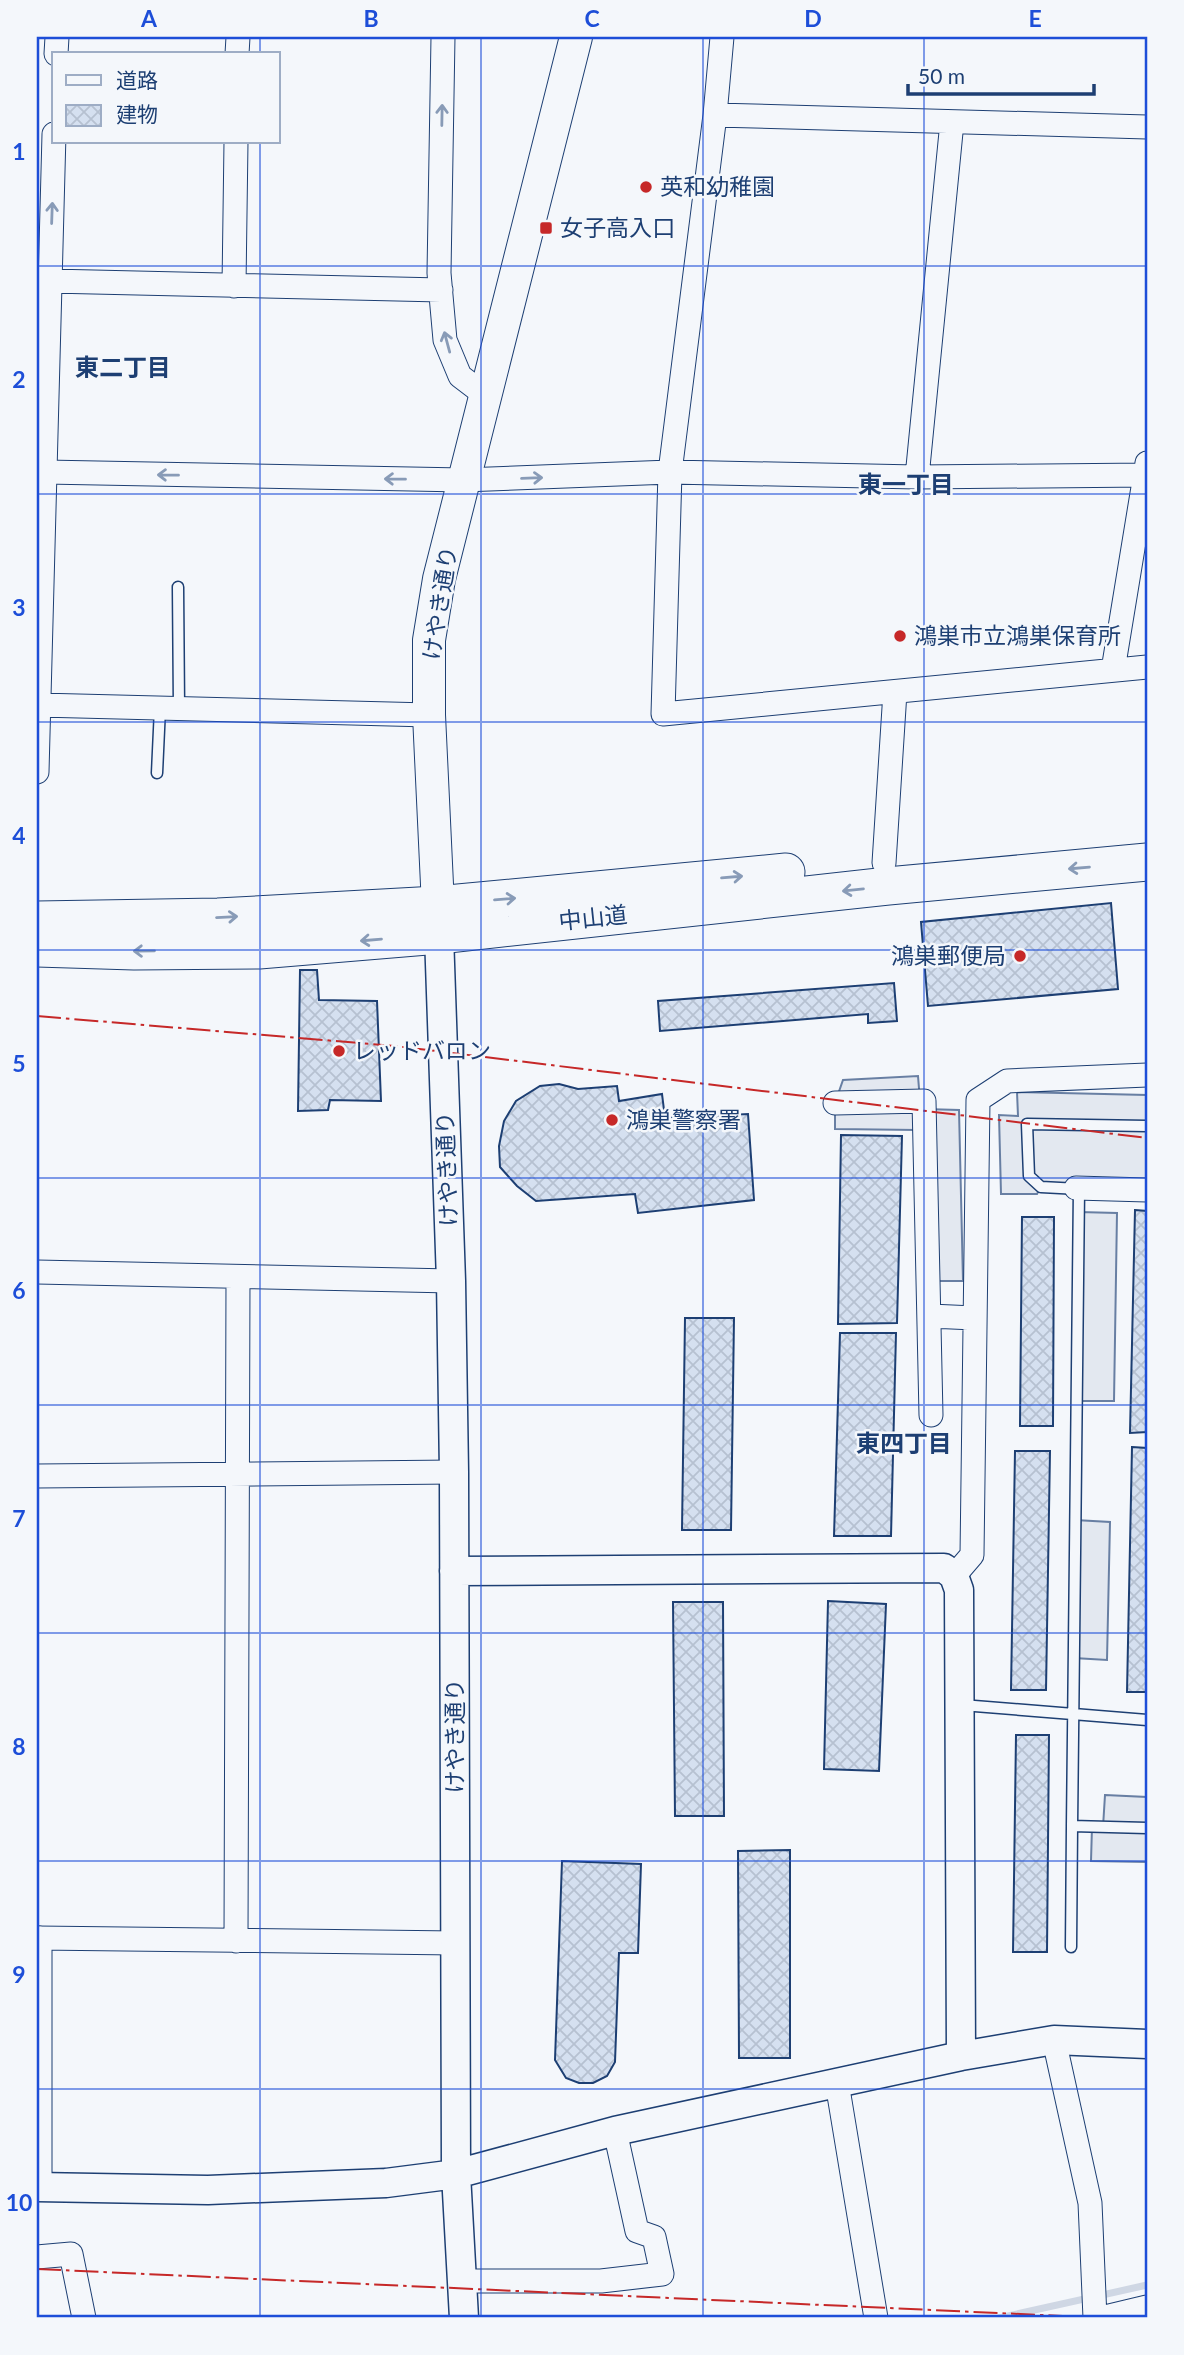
<svg xmlns="http://www.w3.org/2000/svg" width="1184" height="2355" viewBox="0 0 1184 2355" font-family="Lato,'Noto Sans JP',sans-serif">
  <defs>
    <pattern id="building-cross-hatch" width="8" height="8" patternUnits="userSpaceOnUse" patternTransform="scale(1.75)"><rect width="8" height="8" fill="#d5e0f0"/><path d="M0 0l8 8M0 8l8-8" fill="none" stroke="#b6c1d1"/></pattern>
  </defs>
  <rect width="100%" height="100%" fill="#f4f7fb"/>
  <!-- parking -->
  <path fill="#e3e8f0" stroke="#687fa3" stroke-width="2" d="M918 1076 920 1101 917 1130 835 1129V1103L843 1080Z
    M1017 1092 1147 1095V1190L1041 1187 1037 1194H1001L999 1115 1018 1116Z
    M924 1109 959 1110 963 1281H929Z
    M1079 1212 1117 1213 1114 1401H1077Z
    M1075 1520 1110 1522 1107 1660 1074 1658Z
    M1105 1795 1147 1797V1862L1091 1861 1092 1827H1103Z"/>
  <g fill="none" stroke-linecap="round" stroke-linejoin="round">
    <!-- stream -->
    <path stroke="#cfd7e4" stroke-width="7" d="M999 2318 1147 2285"/>
  </g>
  <!-- building -->
  <path fill="url(#building-cross-hatch)" stroke="#1d3f73" stroke-width="2" d="M1111 903 1118 989 928 1006 921 922Z
    M300 970H317L319 1000 377 1001 381 1101 330 1100 328 1110 298 1111Z
    M894 983 897 1021 868 1023V1014L660 1031 658 1001Z
    M559 1084 578 1089 617 1086 619 1101 662 1094 665 1118 748 1114 754 1200 638 1213 635 1194 536 1201 517 1186 500 1167 499 1146 504 1121 516 1101 540 1086Z
    M841 1135 902 1136 897 1323 838 1324Z
    M1135 1210 1147 1211V1432L1130 1433Z
    M1022 1217H1054L1053 1426H1020Z
    M685 1318H734L731 1530H682Z
    M840 1333H896L891 1536H834Z
    M1132 1447 1147 1448V1692H1127Z
    M1015 1451H1050L1046 1690H1011Z
    M828 1601 886 1604 879 1771 824 1769Z
    M673 1602H723L724 1816H675Z
    M1016 1735H1049L1047 1952H1013Z
    M790 1850V2058H739L738 1851Z
    M562 1861 641 1864 638 1953H619L615 2062 607 2076 593 2083H579L566 2078 555 2060Z"/>
  <g fill="none" stroke-linecap="round" stroke-linejoin="round">
    <!-- service casing -->
    <g stroke="#1d3f73" stroke-width="13">
      <path id="service" d="M178 587 179 708
        M157 773 160 708
        M1147 1126 1027 1124 1029 1176 1041 1187 1079 1189 1072 1826 1147 1828
        M962 1705 1147 1720
        M1071 1947 1072 1826"/>
    </g>
    <!-- minor casing -->
    <g stroke="#1d3f73" stroke-width="25">
      <path id="minor" d="M443 37 439 273 445 340 460 376 485 395
        M722 37 715 115 670 472 663 714 1147 667
        M56 54 57 37
        M237 54 238 37
        M715 115 1147 127
        M50 281 441 290
        M234 286 236 142
        M45 472 463 480 670 472 917 477 1147 475
        M917 477 952 122
        M1113 670 1147 463
        M39 705 429 715
        M37 772 54 134
        M884 863 895 692
        M835 1103 924 1101 931 1415
        M1076 1188 1147 1190
        M37 1272 451 1281
        M930 1316 974 1318
        M37 1476 454 1472
        M954 1576 972 1555 978 1100 1007 1081 1147 1075
        M37 1938 456 1943
        M236 1941 238 1278
        M1054 2040 1090 2203 1095 2318
        M837 2083 876 2318
        M40 2187V1938
        M37 2257 71 2254 84 2318
        M461 2281H601L662 2274 654 2237 637 2231 615 2131
        M1101 2318 1147 2307"/>
    </g>
    <!-- tertiary casing -->
    <g stroke="#1d3f73" stroke-width="31">
      <path id="tertiary" d="M439 935 451 1281 454 1472 456 2174 464 2318
        M454 1571 944 1568 954 1576 959 1590 961 2056
        M37 2187 208 2190 386 2183 456 2174 615 2131 961 2056 1054 2040 1147 2044"/>
    </g>
    <!-- secondary casing -->
    <g stroke="#1d3f73" stroke-width="34">
      <path id="secondary" d="M439 927 429 715V640L439 579 576 37"/>
    </g>
    <!-- trunk casing -->
    <g stroke="#1d3f73" stroke-width="39">
      <path id="trunk" d="M37 920 218 917 437 905 786 872
        M37 948 134 951 259 950 439 935 888 886 1147 862"/>
    </g>
    <!-- service -->
    <use href="#service" stroke="#f4f7fb" stroke-width="10"/>
    <!-- minor -->
    <use href="#minor" stroke="#f4f7fb" stroke-width="23"/>
    <!-- tertiary -->
    <use href="#tertiary" stroke="#f4f7fb" stroke-width="28"/>
    <!-- secondary -->
    <use href="#secondary" stroke="#f4f7fb" stroke-width="32"/>
    <!-- trunk -->
    <use href="#trunk" stroke="#f4f7fb" stroke-width="37"/>
    <!-- power -->
    <path stroke="#c62828" stroke-width="2" stroke-dasharray="24 5 3.5 5" stroke-linecap="butt" d="M37 1016 395 1046 1147 1138
      M37 2269 1107 2318"/>
  </g>
  <!-- one-way arrows -->
  <defs><path id="oneway-shaft" d="M-6 0H5M1.5-3L5.5 0L1.5 3" fill="none" stroke-width="1.6" stroke-linecap="round" stroke-linejoin="round" transform="scale(1.75)"/></defs>
  <g stroke="#889bb7">
    <use href="#oneway-shaft" transform="translate(442 115) rotate(-89)"/>
    <use href="#oneway-shaft" transform="translate(52 213) rotate(-88)"/>
    <use href="#oneway-shaft" transform="translate(447 342) rotate(-105)"/>
    <use href="#oneway-shaft" transform="translate(168 475) rotate(-179)"/>
    <use href="#oneway-shaft" transform="translate(532 478) rotate(-2)"/>
    <use href="#oneway-shaft" transform="translate(395 479) rotate(-179)"/>
    <use href="#oneway-shaft" transform="translate(1079 868) rotate(175)"/>
    <use href="#oneway-shaft" transform="translate(732 877) rotate(-5)"/>
    <use href="#oneway-shaft" transform="translate(853 890) rotate(174)"/>
    <use href="#oneway-shaft" transform="translate(505 899) rotate(-5)"/>
    <use href="#oneway-shaft" transform="translate(227 917) rotate(-3)"/>
    <use href="#oneway-shaft" transform="translate(371 940) rotate(175)"/>
    <use href="#oneway-shaft" transform="translate(144 951) rotate(179)"/>
  </g>
  <!-- grid -->
  <path fill="none" stroke="#1d4ed8" stroke-width="2" stroke-opacity="0.55" d="M260 37V54M481 37V2318M703 37V2318M924 37V2318M260 142V2318M37 266H1147M37 494H1147M37 722H1147M37 950H1147M37 1178H1147M37 1405H1147M37 1633H1147M37 1861H1147M37 2089H1147"/>
  <!-- markers -->
  <g fill="#c62828" stroke="#f4f7fb" stroke-width="2.5">
    <circle cx="646" cy="187" r="7"/>
    <rect x="539" y="221" width="14" height="14" rx="3.5"/>
    <circle cx="900" cy="636" r="7"/>
    <circle cx="1020" cy="956" r="7"/>
    <circle cx="339" cy="1051" r="7"/>
    <circle cx="612" cy="1120" r="7"/>
  </g>
  <g text-anchor="middle" stroke-width="5" stroke-linejoin="round" paint-order="stroke">
    <!-- poi labels -->
    <g font-size="23" fill="#1d3f73" stroke="#f4f7fb" text-anchor="start">
      <text x="660" y="195">英和幼稚園</text>
      <text x="560" y="236">女子高入口</text>
      <text x="914" y="644">鴻巣市立鴻巣保育所</text>
      <text x="1006" y="964" text-anchor="end">鴻巣郵便局</text>
      <text x="353" y="1059">レッドバロン</text>
      <text x="626" y="1128">鴻巣警察署</text>
    </g>
    <!-- street labels -->
    <g font-size="23" fill="#1d3f73" stroke="#f4f7fb">
      <text transform="translate(440 603) rotate(-81)" y="8">けやき通り</text>
      <text transform="translate(593 918) rotate(-6)" y="8">中山道</text>
      <text transform="translate(447 1169) rotate(-92)" y="8">けやき通り</text>
      <text transform="translate(455 1736) rotate(-90)" y="8">けやき通り</text>
    </g>
    <!-- neighbourhood labels -->
    <g font-size="24" font-weight="bold" fill="#1d3f73" stroke="#f4f7fb">
      <text x="123" y="376">東二丁目</text>
      <text x="906" y="493">東一丁目</text>
      <text x="904" y="1452">東四丁目</text>
    </g>
  </g>
  <!-- border -->
  <rect width="1184" height="2355" fill="none" stroke="#f4f7fb" stroke-width="77"/>
  <!-- legend -->
  <rect x="52" y="52" width="228" height="91" fill="#f4f7fb" stroke="#9eadc5" stroke-width="2"/>
  <rect x="66" y="75" width="35" height="10" fill="#f4f7fb" stroke="#9eadc5" stroke-width="2"/>
  <text x="116" y="88" font-size="21" fill="#1d3f73">道路</text>
  <rect x="66" y="105" width="35" height="21" fill="url(#building-cross-hatch)" stroke="#9eadc5" stroke-width="2"/>
  <text x="116" y="122" font-size="21" fill="#1d3f73">建物</text>
  <!-- scale -->
  <path d="M908 84v10h186v-10" fill="none" stroke="#1d3f73" stroke-width="3.5"/>
  <text x="918" y="84" font-size="21" fill="#1d3f73" stroke="#f4f7fb" stroke-width="5" paint-order="stroke">50 m</text>
  <rect x="38" y="38" width="1108" height="2278" fill="none" stroke="#1d4ed8" stroke-width="2.5"/>
  <g font-size="23" text-anchor="middle" font-weight="bold" fill="#1d4ed8">
    <text x="149" y="27">A</text>
    <text x="371" y="27">B</text>
    <text x="592" y="27">C</text>
    <text x="813" y="27">D</text>
    <text x="1035" y="27">E</text>
    <text x="19" y="160">1</text>
    <text x="19" y="388">2</text>
    <text x="19" y="616">3</text>
    <text x="19" y="844">4</text>
    <text x="19" y="1072">5</text>
    <text x="19" y="1299">6</text>
    <text x="19" y="1527">7</text>
    <text x="19" y="1755">8</text>
    <text x="19" y="1983">9</text>
    <text x="19" y="2211">10</text>
  </g>
</svg>
